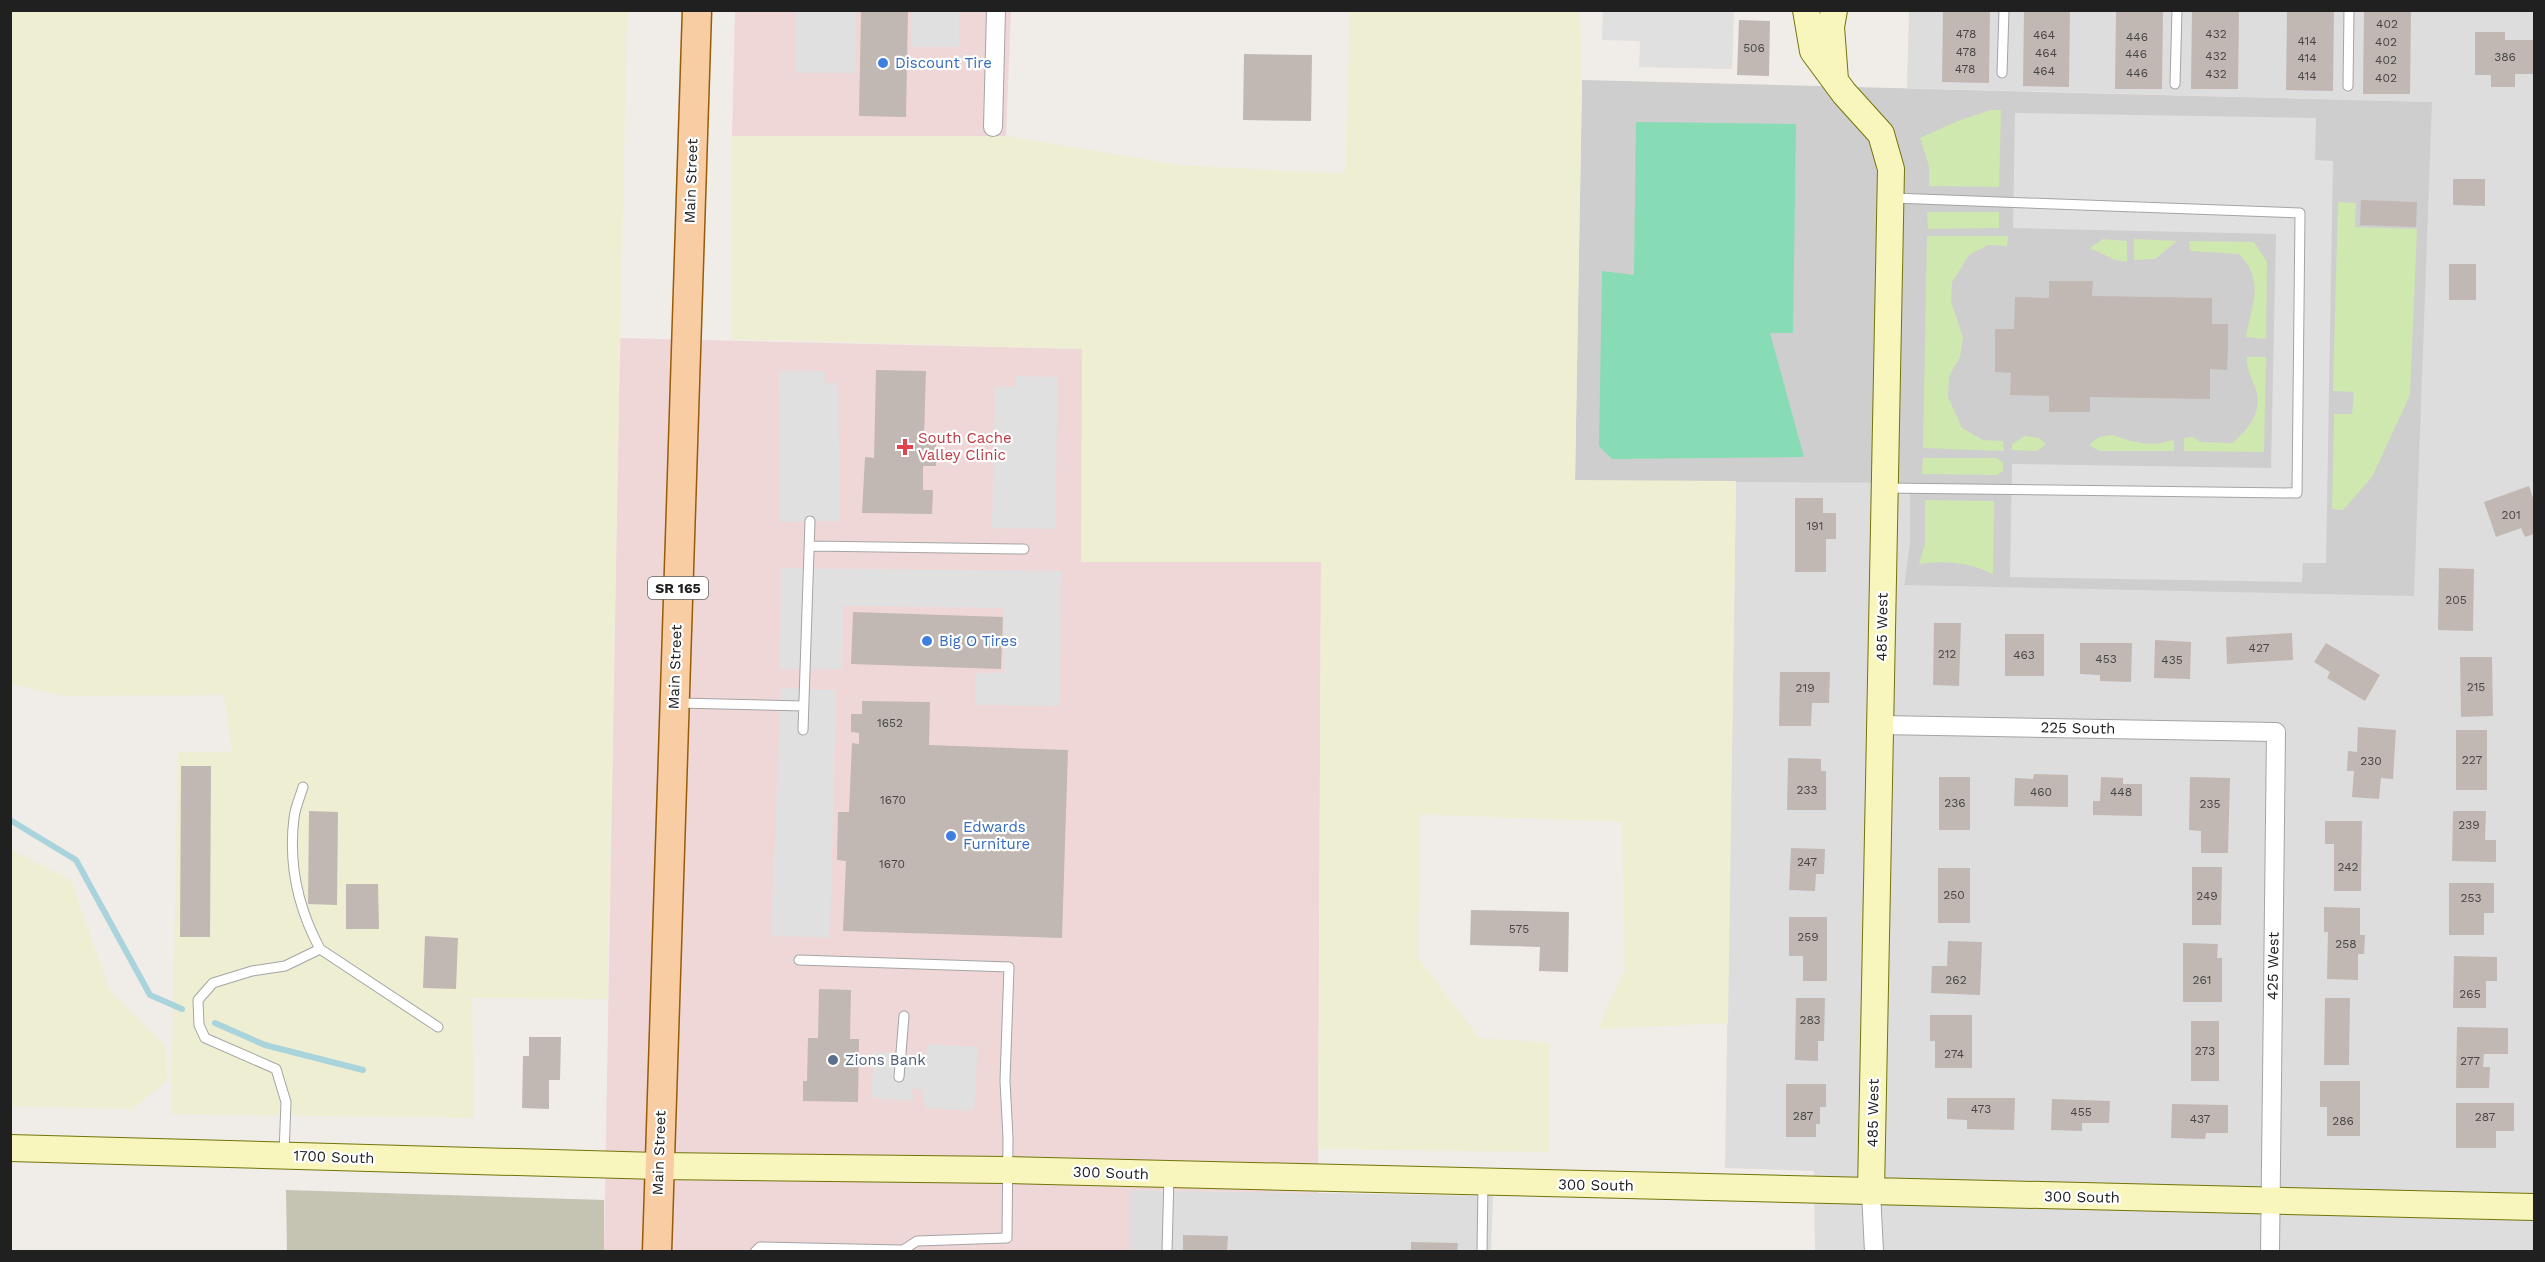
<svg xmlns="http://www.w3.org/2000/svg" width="2545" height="1262" viewBox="0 0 2545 1262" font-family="'Work Sans',sans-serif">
  <rect width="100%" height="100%" fill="#f0ece7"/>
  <!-- residential -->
  <path fill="#dedddd" d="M1909 11H2534V1251H1815L1814 1171 1725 1168 1736 481 1911 483 1910 542 1904 584 2432 102 1907 88Z
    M1129 1190 1493 1196 1491 1251 1129 1252Z"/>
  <!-- commercial -->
  <path fill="#f0d7d7" d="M735 11H1011L1006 136H732Z
    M620 338 1082 349V561L1321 562 1318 1193 1129 1190V1251L604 1252Z"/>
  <!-- religious -->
  <path fill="#cecece" d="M1582 80 2432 102 2414 596 1904 585 1910 542V483L1575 481Z"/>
  <!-- construction -->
  <path fill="#c5c3b2" d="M286 1190 604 1200V1251H287Z"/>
  <!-- farmland -->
  <path fill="#eeeed3" d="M11 11H627L607 999 472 998 474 1118 171 1114 178 752H232L224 695 63 696 11 684Z
    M1350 11H1580L1582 80 1575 480 1736 481 1728 1023 1598 1029 1625 969 1622 822 1420 814 1418 958 1479 1038 1549 1043V1152L1318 1149 1321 562H1081L1082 349 732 339V136H1006L1179 165 1345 174Z
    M10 849 71 880 110 991 166 1047 167 1081 132 1109 11 1106Z"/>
  <!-- grass -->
  <path fill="#cfe8af" d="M1991 110H2001L1999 187 1929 186V166L1920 138 1955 122Z
    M2338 202 2356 203 2355 227 2417 229 2410 395 2372 477 2343 510 2332 509 2334 414H2352L2354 392 2333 391Z
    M1927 212H1999V228L1928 229Z
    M1927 236H2008L2007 246 1988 245 1969 255 1952 282 1951 302 1963 337 1960 357 1949 376 1948 397 1962 428 1983 440 2003 441 2004 451 1923 448Z
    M2103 239 2127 241V262L2115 260 2090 248Z
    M2134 239 2177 241 2155 259 2134 260Z
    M2189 241 2254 242 2267 262 2266 339 2246 337C2251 306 2266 281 2239 254L2190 251Z
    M2247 357H2266L2264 452 2184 451V438L2192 437 2201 442 2232 443C2247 431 2261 414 2257 394 2254 380 2246 372 2247 357Z
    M2112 435C2135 443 2151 447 2174 440V451H2099L2089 445 2099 437Z
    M2025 436 2039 438 2046 444 2037 451 2012 450V444Z
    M1923 458H1997L2003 463V471L1997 475 1922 474Z
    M1925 500 1994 501 1993 574C1968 562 1946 560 1919 564L1925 544Z"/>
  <!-- pitch -->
  <path fill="#87dcb5" d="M1636 122 1796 124 1793 333H1770L1804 457 1612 459 1599 446 1602 271 1634 275Z"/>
  <!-- parking -->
  <path fill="#e0e0e0" d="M796 11H856L855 73H795Z
    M911 11H959V47H911Z
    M1603 11H1734L1732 69 1639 67 1640 41 1602 40Z
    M2015 113 2316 118 2315 160 2333 161 2326 563H2303L2302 582 2010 577 2012 464 2271 468 2276 234 2013 228Z
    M779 371H825V383H838L840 521 780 522Z
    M1016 376 1058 377 1055 529 992 528 995 386 1015 387Z
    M781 568 1061 571 1060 706 975 705V673H1004V608L843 606 842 669H780Z
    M781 688 836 690 830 938 771 936Z
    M927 1044 978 1047 974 1111 926 1108 921 1089H911L914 1101 871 1098 874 1052 907 1054V1065L925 1066Z"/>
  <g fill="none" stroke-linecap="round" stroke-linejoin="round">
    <!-- stream -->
    <path stroke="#a9d4dc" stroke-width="6" d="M10 820 76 860 150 995 182 1009
      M215 1023 265 1045 363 1070"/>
  </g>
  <!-- building -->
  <path fill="#c1b8b3" d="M861 10H908L906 117 859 116Z
    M1943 10H1990L1989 83 1942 82Z
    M2024 10H2070L2069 87 2023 86Z
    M2116 10H2163L2162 89H2115Z
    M2192 10H2239L2238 89H2191Z
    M2287 10H2334L2333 91 2286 90Z
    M2364 10H2411L2410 94H2363Z
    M1739 20 1770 21 1769 76 1737 75Z
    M2475 32H2505V40H2534V74H2515V87H2491V75H2475Z
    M1244 54 1312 55 1311 121 1243 120Z
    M2453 179H2485V206L2453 205Z
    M2361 200 2417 202 2416 227 2360 225Z
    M2449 264H2476V300H2449Z
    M2049 281H2093L2092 296 2212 298V324H2228V348L2227 370 2210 369V399L2090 397V412H2049V396L2010 395 2011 373 1995 372V329H2014L2015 297 2049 298Z
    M876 370 926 371 924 437H936V466H923V490H933L932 514 862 513 865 457 874 458Z
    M2529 486 2534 501V534L2525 537 2521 528 2496 537 2484 502Z
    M1795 498H1823V513H1836V539H1826V572H1795Z
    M2439 568 2474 569 2473 631 2438 630Z
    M853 612 1003 617 1001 669 851 664Z
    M1934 623H1961L1959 686 1933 685Z
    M2292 633 2293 660 2227 664 2226 637Z
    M2005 634H2044V676H2005Z
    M2155 640 2191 642 2190 679 2154 678Z
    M2080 643H2132L2131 682 2100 681V675L2080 674Z
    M2326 643 2380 675 2365 701 2327 678 2330 672 2314 662Z
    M2460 657H2492L2493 716 2461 717Z
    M1780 672H1830L1829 703H1812L1811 726H1779Z
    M862 701 930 702 929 745 1068 750 1062 938 843 931 846 861 837 860 838 812H849L852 743 859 744V733L851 732V714H862Z
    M2358 727 2396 730 2393 779 2381 778 2379 799 2352 797 2354 771H2347L2348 751 2357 752Z
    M2456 730H2487V790H2456Z
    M1788 758 1821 759V771H1826V810H1787Z
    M181 766H211L210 937H180Z
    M2034 774 2068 775V807L2014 806 2015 778 2033 779Z
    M1939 777H1970V830H1939Z
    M2101 777 2123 778V784H2142V816L2093 815V801H2100Z
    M2190 777 2230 778 2228 853H2201V831L2189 830Z
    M309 811 338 812 337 905 308 904Z
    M2453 811H2486L2485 840H2496V862L2452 861Z
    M2325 821H2362L2361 891H2334V844H2325Z
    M1791 848 1825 849 1824 874H1816L1815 891 1789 890Z
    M2192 867H2222L2221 925H2192Z
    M1938 868H1970V923H1938Z
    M2449 883H2494V913H2484V935H2449Z
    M346 884H378L379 929H346Z
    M2324 907 2360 908V935H2365L2364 954H2358V980L2327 979 2328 932H2324Z
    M1471 910 1569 912 1568 972 1539 971 1540 947 1470 945Z
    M1789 917H1827V981H1803V956H1789Z
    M425 936 458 938 456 989 423 988Z
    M1948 941 1982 942 1980 995 1931 993 1932 966H1947Z
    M2183 943 2218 944 2217 958H2222V1002H2183Z
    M2454 956 2497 957V981H2486V1008H2453Z
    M819 989 851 990 850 1039H859L858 1102 803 1101V1081H807L808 1038H818Z
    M1796 998H1825L1824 1041H1818V1061L1795 1060Z
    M2325 998H2350L2349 1065H2324Z
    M1930 1015H1972V1068H1935V1041H1930Z
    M2191 1021H2219V1081H2191Z
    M2457 1027 2508 1028V1054H2484L2483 1067H2490L2489 1088H2456Z
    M529 1037H561L560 1080H549V1109L522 1108 523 1056H529Z
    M2320 1081H2360V1136H2327V1107H2320Z
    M1786 1084H1826V1107H1820V1124H1816V1137H1786Z
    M1947 1098H2015L2014 1130 1967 1129V1120L1947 1119Z
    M2052 1099 2110 1101 2109 1123H2082V1131L2051 1130Z
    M2456 1103H2514V1131H2496V1148H2456Z
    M2172 1104 2228 1105V1133H2206L2205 1139 2171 1138Z
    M1183 1235 1228 1236 1227 1252H1183Z
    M1411 1242 1458 1243 1457 1252H1411Z"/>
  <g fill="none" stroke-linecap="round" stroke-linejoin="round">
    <!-- lane casing -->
    <g stroke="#a4a4a4" stroke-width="11">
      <path id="lane" d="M2002 73 2004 10
        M2175 84 2177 10
        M2348 86 2349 10
        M1885 488 2297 493 2300 213 1893 198
        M810 546 1024 549
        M679 703 804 706
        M803 730 810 521
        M303 787C300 797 295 808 294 818 288 866 298 908 320 949
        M799 960 1009 967 1005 1081 1008 1138 1007 1238 917 1241 900 1252
        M899 1077 904 1016
        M284 1153 286 1102 276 1069 205 1038 199 1025 198 1000 213 983 252 971 285 966 320 949 438 1027
        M755 1252 760 1247 901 1250
        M1167 1252 1169 1175
        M1482 1252 1483 1183"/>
    </g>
    <!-- street casing -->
    <g stroke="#a4a4a4" stroke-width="20">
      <path id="street" d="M993 127 996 10
        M1880 725 2276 732 2270 1252
        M1871 1192 1874 1252"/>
    </g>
    <!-- secondary casing -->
    <g stroke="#717508" stroke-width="28">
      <path id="secondary" d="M1806 10 1813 51 1844 93 1881 134 1891 169 1871 1192
        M1834 10 1831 27 1835 80
        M10 1148 658 1166 1007 1170 2534 1207"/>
    </g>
    <!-- primary casing -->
    <g stroke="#975c05" stroke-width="31">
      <path id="primary" d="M657 1252 697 10"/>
    </g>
    <!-- lane -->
    <use href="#lane" stroke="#fff" stroke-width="9"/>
    <!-- street -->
    <use href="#street" stroke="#fff" stroke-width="18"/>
    <!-- secondary -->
    <use href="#secondary" stroke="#f8f6bd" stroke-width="26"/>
    <!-- primary -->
    <use href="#primary" stroke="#f9cda3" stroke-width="28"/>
  </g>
  <!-- markers -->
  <g fill="#3f7fe0" stroke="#fff" stroke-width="2">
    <circle cx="883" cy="63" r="6"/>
    <circle cx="927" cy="641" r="6"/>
    <circle cx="951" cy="836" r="6"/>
  </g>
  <path fill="#e0444e" stroke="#fff" stroke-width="2" d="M902 438h6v6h6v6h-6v6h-6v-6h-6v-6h6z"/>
  <circle fill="#5c6f8a" stroke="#fff" stroke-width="2" cx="833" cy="1060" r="6"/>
  <g text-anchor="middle" stroke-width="4.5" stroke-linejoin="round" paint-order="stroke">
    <!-- number labels -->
    <g font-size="12" fill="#484645">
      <text x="2387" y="28">402</text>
      <text x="1966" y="38">478</text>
      <text x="2216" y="38">432</text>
      <text x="2044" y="39">464</text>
      <text x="2137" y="41">446</text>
      <text x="2307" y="45">414</text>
      <text x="2386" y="46">402</text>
      <text x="1754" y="52">506</text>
      <text x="1966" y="56">478</text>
      <text x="2046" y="57">464</text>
      <text x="2136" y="58">446</text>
      <text x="2216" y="60">432</text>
      <text x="2505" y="61">386</text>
      <text x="2307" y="62">414</text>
      <text x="2386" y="64">402</text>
      <text x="1965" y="73">478</text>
      <text x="2044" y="75">464</text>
      <text x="2137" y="77">446</text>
      <text x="2216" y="78">432</text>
      <text x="2307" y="80">414</text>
      <text x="2386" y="82">402</text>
      <text x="2511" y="519">201</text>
      <text x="1815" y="530">191</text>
      <text x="2456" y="604">205</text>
      <text x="2259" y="652">427</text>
      <text x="1947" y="658">212</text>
      <text x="2024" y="659">463</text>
      <text x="2106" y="663">453</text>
      <text x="2172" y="664">435</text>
      <text x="2476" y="691">215</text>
      <text x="1805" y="692">219</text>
      <text x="890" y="727">1652</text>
      <text x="2472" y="764">227</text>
      <text x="2371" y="765">230</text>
      <text x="1807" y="794">233</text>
      <text x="2041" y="796">460</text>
      <text x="2121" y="796">448</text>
      <text x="893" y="804">1670</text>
      <text x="1955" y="807">236</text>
      <text x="2210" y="808">235</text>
      <text x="2469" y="829">239</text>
      <text x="1807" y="866">247</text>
      <text x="892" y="868">1670</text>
      <text x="2348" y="871">242</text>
      <text x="1954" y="899">250</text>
      <text x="2207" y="900">249</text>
      <text x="2471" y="902">253</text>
      <text x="1519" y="933">575</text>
      <text x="1808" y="941">259</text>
      <text x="2346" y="948">258</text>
      <text x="1956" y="984">262</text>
      <text x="2202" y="984">261</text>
      <text x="2470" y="998">265</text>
      <text x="1810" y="1024">283</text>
      <text x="2205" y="1055">273</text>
      <text x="1954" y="1058">274</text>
      <text x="2470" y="1065">277</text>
      <text x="1981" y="1113">473</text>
      <text x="2081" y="1116">455</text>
      <text x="1803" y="1120">287</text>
      <text x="2485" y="1121">287</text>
      <text x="2200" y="1123">437</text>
      <text x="2343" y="1125">286</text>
    </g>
    <!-- shield labels -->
    <rect fill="#fff" stroke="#636363" stroke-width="1.5" x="648" y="577" width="60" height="22" rx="4.5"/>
    <g font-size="14" font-weight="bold" fill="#202020">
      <text x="678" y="593">SR 165</text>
    </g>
    <!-- shop labels -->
    <g font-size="15" fill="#366cbe" stroke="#fff" text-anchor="start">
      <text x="895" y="68">Discount Tire</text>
      <text x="939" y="646">Big O Tires</text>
      <text x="963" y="832">Edwards<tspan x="963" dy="17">Furniture</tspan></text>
    </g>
    <!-- street labels -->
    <g font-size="15" fill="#202020" stroke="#fff">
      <text transform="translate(691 181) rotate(-88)" y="5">Main Street</text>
      <text transform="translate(1882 627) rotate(-89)" y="5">485 West</text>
      <text transform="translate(675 667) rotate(-88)" y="5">Main Street</text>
      <text transform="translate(2078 728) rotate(1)" y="5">225 South</text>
      <text transform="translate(2273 966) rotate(-89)" y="5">425 West</text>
      <text transform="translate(1873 1113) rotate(-89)" y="5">485 West</text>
      <text transform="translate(659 1153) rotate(-88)" y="5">Main Street</text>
      <text transform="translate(334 1157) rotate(2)" y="5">1700 South</text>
      <text transform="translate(1111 1173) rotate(2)" y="5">300 South</text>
      <text transform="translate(1596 1185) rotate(1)" y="5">300 South</text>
      <text transform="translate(2082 1197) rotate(1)" y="5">300 South</text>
    </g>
    <!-- health labels -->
    <g font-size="15" fill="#be3a42" stroke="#fff" text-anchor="start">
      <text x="918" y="443">South Cache<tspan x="918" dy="17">Valley Clinic</tspan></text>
    </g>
    <!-- service labels -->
    <g font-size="15" fill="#4e5e75" stroke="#fff" text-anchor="start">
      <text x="845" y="1065">Zions Bank</text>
    </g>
  </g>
  <!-- border -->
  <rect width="2545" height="1262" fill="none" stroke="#202020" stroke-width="24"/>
</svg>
